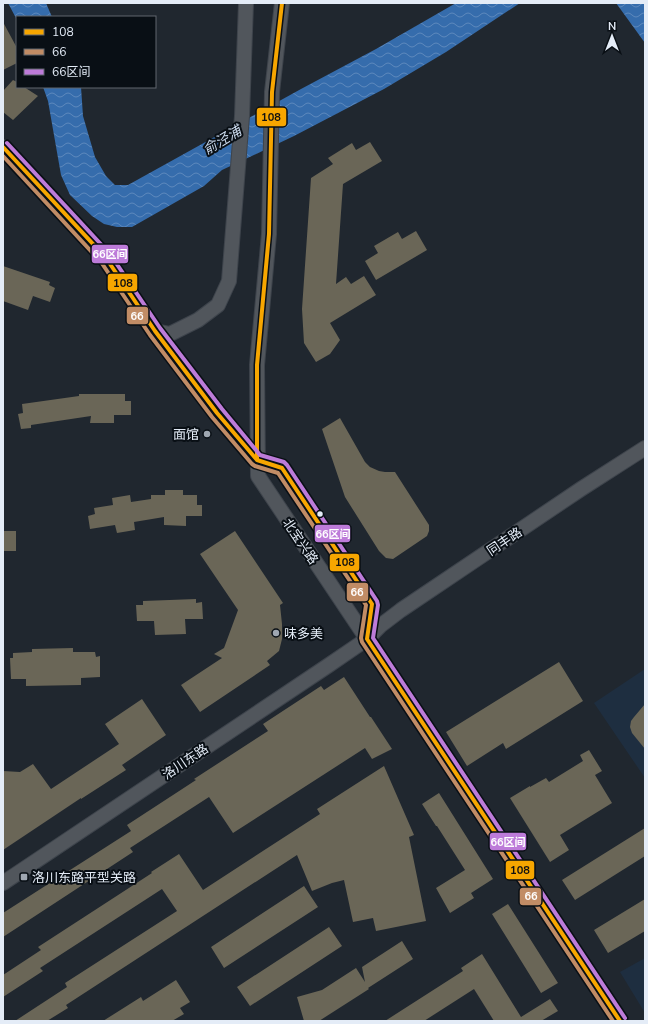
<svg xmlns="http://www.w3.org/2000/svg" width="648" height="1024" viewBox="0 0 648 1024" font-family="'Nunito Sans','Noto Sans SC',sans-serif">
  <defs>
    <pattern id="water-waves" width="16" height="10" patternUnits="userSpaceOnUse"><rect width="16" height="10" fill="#356cac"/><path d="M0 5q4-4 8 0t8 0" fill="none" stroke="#5c88bc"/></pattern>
  </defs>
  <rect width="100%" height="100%" fill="#20272f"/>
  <!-- built -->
  <path fill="#1e2e40" d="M645 669V778L594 703Z
    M645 958V1013L620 972Z"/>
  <!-- water -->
  <path fill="url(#water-waves)" d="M8 3H46L52 17H17V20Z
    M456 3H520L446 52 384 89 294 136 222 170 204 186 132 227H117L104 224 92 216 70 195 61 175 48 101 43 87H81L83 116 95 157 106 176 115 185H128L301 89 376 49Z
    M616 3H645V43Z"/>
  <!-- building -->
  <path fill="#6a6657" d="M3 22 17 48V63L3 70Z
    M13 80 17 82V87H24L38 96 13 120 3 112V91Z
    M370 142 382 161 343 184 336 284 346 277 351 284 364 276 376 295 330 323 340 340 330 354 316 362 304 343 302 309 311 178 333 164 328 158 352 143 356 150Z
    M416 231 427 250 376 280 365 261 378 253 374 246 398 232 402 239Z
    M3 266 50 282 49 285 55 288 50 302 33 296 28 310 3 301Z
    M79 394H125V401H131V415H114V423H90L91 416 31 425V428L21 429 18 414 23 413 22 404 79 396Z
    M340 418 365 462 370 467 379 471 385 472H395L429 525V531L427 536 393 559 386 558 379 551 345 497 322 429Z
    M165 490H183V495H197V505H202V516H186V526L164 525V517L134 522 135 530 117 533 115 525 90 529 88 516 95 514 94 508 113 505 112 498 130 495 131 502 151 499V495H165Z
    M3 531H16V551H3Z
    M235 531 283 603 280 605 282 624V639L279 651 267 661 270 665 200 712 181 685 222 658 214 654 224 648 238 610 200 554Z
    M196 599V603L202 602 203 619H185L186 634 155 635 154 621H137L136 605H143V601Z
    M73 648V652H95L96 657 100 656V677L81 678V685L26 686V679H11L10 658H13V653L32 652V649Z
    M559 662 583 701 506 749 503 743 467 766 446 732Z
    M344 677 370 717H371L392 749 372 759 365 748 233 833 209 797 130 848 133 852 3 937V913L131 831 127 825 196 780 194 779 268 731 263 724 321 686 324 690Z
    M142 699 166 735 122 765 126 770 81 799V798L3 850V771L20 772 33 764 51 789 119 744 105 724Z
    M645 704V749L632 733 630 727 631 721 634 717Z
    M589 750 602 771 595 775 612 803 560 835 569 850 550 862 510 798 530 786V787L546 778 549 782 583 761 580 755Z
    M384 766 414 835 409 837 426 921 376 931 373 918 353 922 344 880 332 883 312 891 297 855 66 1005 68 1008 47 1021H15L67 987 65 983 177 911 162 889 40 968 43 971 3 997V975L41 950 38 947 152 873 151 872 179 854 203 890 320 814 317 809Z
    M439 793 493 879 471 893 474 898 450 913 436 888 465 870 437 826H436L422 804Z
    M645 828V856L575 900 562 880Z
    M304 886 318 907 224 968 211 947Z
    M645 899V931L608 953 594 930Z
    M508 904 558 983 541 993 492 914Z
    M329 927 342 946 250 1006 237 987Z
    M402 941 413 959 368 988 369 989 319 1021H304L297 997 322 990 356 968 365 982 362 967Z
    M482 954 521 1017 550 999 558 1011 541 1021H494L474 989 424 1021H385L463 971 461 968Z
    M176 980 190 1002 180 1008 184 1014 172 1021H103L141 997 143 1001Z"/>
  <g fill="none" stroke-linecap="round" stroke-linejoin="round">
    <!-- minor casing -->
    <g stroke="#3e444c" stroke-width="16">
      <path id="minor" d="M282 3 272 92 269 234 257 365 258 476 367 639
        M3 147 106 258 118 275 155 331 217 413 257 460 282 468 372 604 367 639 620 1021
        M155 331 170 334 198 320 218 305 229 281 242 116 246 3
        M3 883 329 665 367 639 380 626 401 610 581 489 645 448"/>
    </g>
    <!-- minor -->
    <use href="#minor" stroke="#51565c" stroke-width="14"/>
    <!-- bus-1 casing -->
    <g stroke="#090f15" stroke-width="7">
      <path id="bus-1" d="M3 147 106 258 155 331 217 413 257 460 282 468 372 604 367 639 620 1021
        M257 460V365L269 234 272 92 282 3"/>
    </g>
    <!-- bus-2 casing -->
    <g stroke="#090f15" stroke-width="7">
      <path id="bus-2" d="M3 156 101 262 150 335 212 417 252 464 255 466 278 473 366 605 361 638 362 642 613 1021"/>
    </g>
    <!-- bus-3 casing -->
    <g stroke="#090f15" stroke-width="7">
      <path id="bus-3" d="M7 143 110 254 160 328 222 409 260 455 284 462 287 465 377 601 378 605 373 638 625 1018"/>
    </g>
    <!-- bus-1 -->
    <use href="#bus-1" stroke="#f7a600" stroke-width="4"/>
    <!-- bus-2 -->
    <use href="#bus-2" stroke="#c18c65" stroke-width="4"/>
    <!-- bus-3 -->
    <use href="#bus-3" stroke="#bd7bd9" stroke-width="4"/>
  </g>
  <!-- markers -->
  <g fill="#9fa7b1" stroke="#090f15" stroke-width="1.5">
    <circle cx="207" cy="434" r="4"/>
    <circle cx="276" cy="633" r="4"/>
    <rect x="20" y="873" width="8" height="8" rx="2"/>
  </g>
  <circle fill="#e4ecf7" stroke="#090f15" stroke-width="1.5" cx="320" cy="514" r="3.5"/>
  <g text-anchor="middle" stroke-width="4" stroke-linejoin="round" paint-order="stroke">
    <!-- poi labels -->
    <g font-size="13" fill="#e4ecf7" stroke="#090f15" text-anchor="start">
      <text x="199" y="439" text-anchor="end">面馆</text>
      <text x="284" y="638">味多美</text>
      <text x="32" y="882">洛川东路平型关路</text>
    </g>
    <!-- street labels -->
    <g font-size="13" fill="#e4ecf7" stroke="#090f15">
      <text transform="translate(301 541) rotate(56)" y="5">北宝兴路</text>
      <text transform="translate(504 541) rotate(-34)" y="5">同丰路</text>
      <text transform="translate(185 761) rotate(-34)" y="5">洛川东路</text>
    </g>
    <!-- water labels -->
    <g font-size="14" font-style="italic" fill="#ccdbee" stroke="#090f15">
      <text transform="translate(222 140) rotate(-31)" y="5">俞泾浦</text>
    </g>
  </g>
  <g stroke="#090f15" stroke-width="1.5">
    <rect x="256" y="107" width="31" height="20" rx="4" fill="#f7a600"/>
    <rect x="91" y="244" width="38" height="20" rx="4" fill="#bd7bd9"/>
    <rect x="107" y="273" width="31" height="19" rx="4" fill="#f7a600"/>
    <rect x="126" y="306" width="23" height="19" rx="4" fill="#c18c65"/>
    <rect x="314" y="524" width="37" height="19" rx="4" fill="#bd7bd9"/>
    <rect x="329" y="553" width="31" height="19" rx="4" fill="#f7a600"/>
    <rect x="346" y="582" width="23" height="20" rx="4" fill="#c18c65"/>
    <rect x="489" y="832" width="38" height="19" rx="4" fill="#bd7bd9"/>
    <rect x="505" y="860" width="30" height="20" rx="4" fill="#f7a600"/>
    <rect x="519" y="887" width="23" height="19" rx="4" fill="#c18c65"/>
  </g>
  <g font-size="11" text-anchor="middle" font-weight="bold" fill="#fff">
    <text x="110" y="258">66区间</text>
    <text x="137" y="320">66</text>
    <text x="333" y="538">66区间</text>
    <text x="357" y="596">66</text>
    <text x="508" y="846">66区间</text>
    <text x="531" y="900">66</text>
  </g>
  <g font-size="11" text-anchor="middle" font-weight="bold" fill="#111">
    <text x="271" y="121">108</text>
    <text x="123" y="287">108</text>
    <text x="345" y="566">108</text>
    <text x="520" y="874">108</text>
  </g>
  <!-- border -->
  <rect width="648" height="1024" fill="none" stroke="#e4ecf7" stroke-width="8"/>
  <!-- legend -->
  <rect x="16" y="16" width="140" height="72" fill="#090f15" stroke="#61676f"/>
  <rect x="24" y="29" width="20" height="6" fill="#f7a600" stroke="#61676f"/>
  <text x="52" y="36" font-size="12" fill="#e4ecf7">108</text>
  <rect x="24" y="49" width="20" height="6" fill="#c18c65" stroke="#61676f"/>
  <text x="52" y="56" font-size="12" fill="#e4ecf7">66</text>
  <rect x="24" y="69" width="20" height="6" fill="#bd7bd9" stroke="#61676f"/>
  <text x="52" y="76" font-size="12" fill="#e4ecf7">66区间</text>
  <!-- north arrow -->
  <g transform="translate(612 36)" stroke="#090f15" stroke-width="3" paint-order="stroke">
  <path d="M0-3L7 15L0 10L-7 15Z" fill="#e4ecf7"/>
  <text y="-6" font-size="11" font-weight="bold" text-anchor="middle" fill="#e4ecf7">N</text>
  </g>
</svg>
